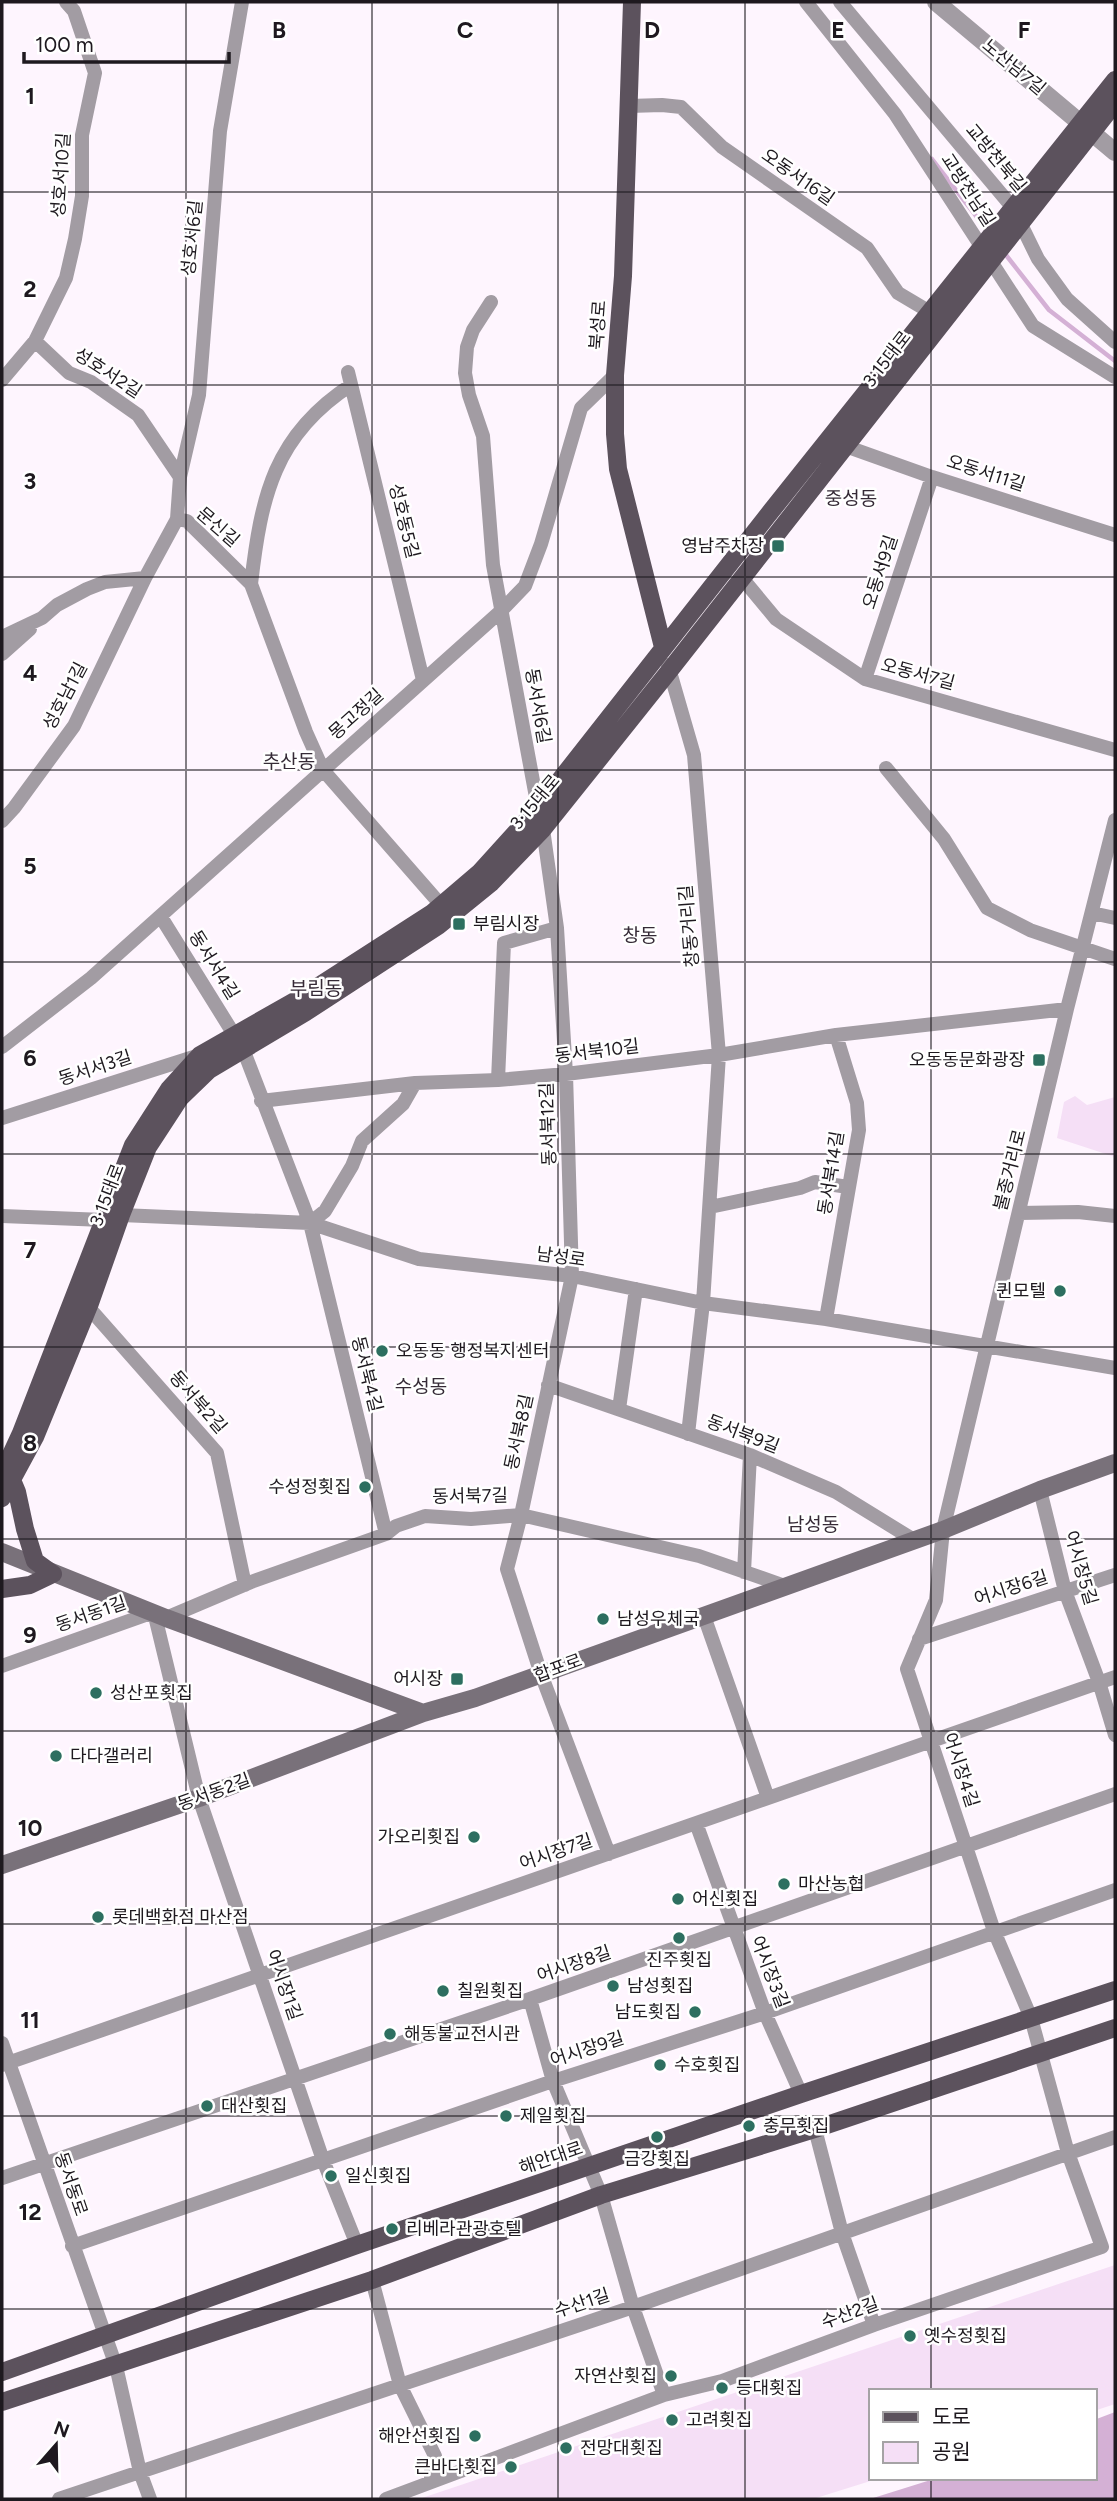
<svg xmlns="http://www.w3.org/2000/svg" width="1117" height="2501" viewBox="0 0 1117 2501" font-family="Figtree,'Noto Sans KR',sans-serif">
  <rect width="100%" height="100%" fill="#fef5fe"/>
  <!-- green -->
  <path fill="#f5dff6" d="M1075 1096 1087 1105 1115 1097V1157L1057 1138 1064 1102Z
    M1115 2265V2404L1094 2411V2391H870V2478H880L813 2499H419Z"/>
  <!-- water -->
  <path fill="#d4b0d5" d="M1115 2412V2499H870L937 2478H1094V2420Z"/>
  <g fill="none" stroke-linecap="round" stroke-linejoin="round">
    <!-- stream -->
    <path stroke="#d4b0d5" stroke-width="4.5" d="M932 159 986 229
      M1006 255 1049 310 1115 361"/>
    <!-- minor -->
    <path stroke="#a29ca3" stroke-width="14" d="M806 2 895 114 1033 326 1115 377
      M840 2 1013 208 1038 259 1067 299 1115 342
      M629 106 662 105 681 107 722 147 867 248 898 293 930 312
      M491 302 473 330 467 347 465 373 469 395 483 436 493 565 538 808
      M348 372 423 680
      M2 380 35 341 66 278 75 239 82 196V135L95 73 74 11 66 2
      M845 446 932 477 1115 535
      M180 477 199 395 220 131 242 2
      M177 519 187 521 251 584 306 732 323 770 441 905
      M742 578 776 619 865 679 1115 750
      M251 584C261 497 274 435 351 385
      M2 637 42 618 57 605 87 589 105 582 145 578
      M2 654 30 629
      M668 665 694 755 719 1055 703 1303 688 1434
      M865 679 932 477
      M886 768 944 839 987 908 1030 930 1115 959
      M2 821 14 808 74 726 145 578 177 519 180 477 138 415 91 382 69 373 35 341
      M543 829 557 928 566 1074 572 1276 521 1515 507 1569 541 1674 609 1854
      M1092 913 1115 918
      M161 917 243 1049 310 1223 386 1534
      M2 1047 91 978 501 611 525 586 541 544 581 408 615 375
      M498 1080 504 943 557 928
      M261 1101 415 1083 498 1080 566 1074 719 1055 836 1035 1067 1009
      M2 1118 200 1055
      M710 1207 800 1188 815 1182 848 1187
      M1019 1213 1078 1212 1115 1216
      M2 1216 104 1220 121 1215 310 1223 419 1259 572 1276 703 1303 826 1319 1115 1368
      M310 1223 325 1211 352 1166 362 1141 403 1104 415 1083
      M82 1300 217 1453 245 1585
      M826 1319 859 1130 857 1103 836 1035
      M548 1385 750 1455 836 1492 914 1540
      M619 1409 636 1289
      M1040 1490 1065 1591 1099 1682 1115 1735
      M744 1572 750 1455
      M704 1616 768 1798
      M166 1618 251 1582 386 1534 396 1526 425 1516 471 1519 521 1515 699 1556 785 1586
      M919 1639 1115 1575
      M2 1666 154 1612 199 1798 323 2160 357 2245
      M696 1823 765 2013 801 2094
      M530 1999 553 2081 601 2195 633 2307 664 2395
      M2 2043 116 2366 140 2472 150 2499
      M2 2065 1115 1677
      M815 2129 842 2233 874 2325
      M2 2178 530 1999 1115 1794
      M72 2246 553 2081 765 2013 1115 1890
      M372 2280 400 2385 435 2456 431 2467V2481
      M59 2499 633 2307 1115 2137
      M386 2499 664 2395 722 2381 874 2325 1102 2247 1068 2153 1031 2018 994 1931 907 1669 936 1600 943 1530 1067 1009 1115 820"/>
    <!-- tertiary -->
    <path stroke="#a29ca3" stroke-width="18" d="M936 2 1115 152"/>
    <!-- secondary -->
    <path stroke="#79717a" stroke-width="18" d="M2 1552 166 1618 423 1713 475 1698 943 1530 1040 1490 1115 1463
      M2 1865 199 1798 423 1713"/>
    <!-- primary -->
    <path stroke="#5c525d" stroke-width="18" d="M632 2 623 276 615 375V434L618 469 663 647
      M2 1474 21 1433 133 1145 169 1089 200 1055 300 998 432 913 480 872 538 808 768 515 1115 80
      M2 1498 35 1437 90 1303 121 1215 148 1147 180 1098 209 1070 306 1012 438 926 491 883 543 829 670 670 1115 103
      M2 1589 30 1585 53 1574 35 1561 25 1529 17 1492 12 1480
      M2 2372 357 2245 801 2094 1115 1990
      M2 2402 372 2280 601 2195 815 2129 1115 2028"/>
  </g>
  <!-- grid -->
  <path fill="none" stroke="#1e191f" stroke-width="2" stroke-opacity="0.55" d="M186 2V2499M372 2V2499M558 2V2499M745 2V2499M931 2V2391M2 192H1115M2 385H1115M2 577H1115M2 770H1115M2 962H1115M2 1154H1115M2 1347H1115M2 1539H1115M2 1731H1115M2 1924H1115M2 2116H1115M2 2309H1115M931 2478V2499"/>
  <!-- markers -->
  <g fill="#2d6f60" stroke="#fff" stroke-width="2.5">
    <rect x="771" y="539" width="14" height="14" rx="3.5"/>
    <rect x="452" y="917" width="14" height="14" rx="3.5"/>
    <rect x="1032" y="1053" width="14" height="14" rx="3.5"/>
    <circle cx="1060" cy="1291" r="7"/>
    <circle cx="382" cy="1351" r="7"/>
    <circle cx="365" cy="1487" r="7"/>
    <circle cx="603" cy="1619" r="7"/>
    <rect x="450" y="1672" width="14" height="14" rx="3.5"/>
    <circle cx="96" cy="1693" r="7"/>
    <circle cx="56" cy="1756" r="7"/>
    <circle cx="474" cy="1837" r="7"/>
    <circle cx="784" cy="1884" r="7"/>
    <circle cx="678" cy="1899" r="7"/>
    <circle cx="98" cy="1917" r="7"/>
    <circle cx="679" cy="1938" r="7"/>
    <circle cx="613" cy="1986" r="7"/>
    <circle cx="443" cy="1991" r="7"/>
    <circle cx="695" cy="2012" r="7"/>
    <circle cx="390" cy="2034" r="7"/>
    <circle cx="660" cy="2065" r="7"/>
    <circle cx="207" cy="2106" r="7"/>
    <circle cx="506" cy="2116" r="7"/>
    <circle cx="749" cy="2126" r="7"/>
    <circle cx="657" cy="2137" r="7"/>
    <circle cx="331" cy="2176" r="7"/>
    <circle cx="392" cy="2229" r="7"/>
    <circle cx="910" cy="2336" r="7"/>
    <circle cx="671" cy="2376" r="7"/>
    <circle cx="722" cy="2388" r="7"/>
    <circle cx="672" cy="2420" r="7"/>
    <circle cx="475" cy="2436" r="7"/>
    <circle cx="566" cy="2448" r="7"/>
    <circle cx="511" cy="2467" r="7"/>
  </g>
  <g text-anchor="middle" stroke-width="5" stroke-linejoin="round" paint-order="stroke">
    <!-- street labels -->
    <g font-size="18" fill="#1e191f" stroke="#fff">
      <text transform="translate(1014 67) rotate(40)" y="6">노산남7길</text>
      <text transform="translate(996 158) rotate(50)" y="6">교방천북길</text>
      <text transform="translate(61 175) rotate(-86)" y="6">성호서10길</text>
      <text transform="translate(798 177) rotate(35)" y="6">오동서16길</text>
      <text transform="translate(968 190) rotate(57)" y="6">교방천남길</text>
      <text transform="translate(192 238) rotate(-84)" y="6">성호서6길</text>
      <text transform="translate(598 325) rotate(-86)" y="6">북성로</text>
      <text transform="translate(887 359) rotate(-52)" y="6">3·15대로</text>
      <text transform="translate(108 373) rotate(33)" y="6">성호서2길</text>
      <text transform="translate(986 473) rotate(18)" y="6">오동서11길</text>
      <text transform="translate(404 521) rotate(76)" y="6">성호동5길</text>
      <text transform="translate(218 527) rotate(41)" y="6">문신길</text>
      <text transform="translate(880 572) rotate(-72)" y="6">오동서9길</text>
      <text transform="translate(918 674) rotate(15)" y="6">오동서7길</text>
      <text transform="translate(65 696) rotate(-62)" y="6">성호남1길</text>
      <text transform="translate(538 706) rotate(80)" y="6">동서서6길</text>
      <text transform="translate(356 714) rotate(-42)" y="6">몽고정길</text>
      <text transform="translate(535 802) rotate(-50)" y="6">3·15대로</text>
      <text transform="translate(689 926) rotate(-95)" y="6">창동거리길</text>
      <text transform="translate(214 965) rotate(58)" y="6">동서서4길</text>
      <text transform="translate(597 1051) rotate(-7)" y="6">동서북10길</text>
      <text transform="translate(95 1068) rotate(-18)" y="6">동서서3길</text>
      <text transform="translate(548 1124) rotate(-92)" y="6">동서북12길</text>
      <text transform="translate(1010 1170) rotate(-76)" y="6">불종거리로</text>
      <text transform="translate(831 1173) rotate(-81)" y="6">동서북14길</text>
      <text transform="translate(107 1195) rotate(-69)" y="6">3·15대로</text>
      <text transform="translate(561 1257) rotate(8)" y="6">남성로</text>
      <text transform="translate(367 1374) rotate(76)" y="6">동서북4길</text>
      <text transform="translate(198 1402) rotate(49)" y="6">동서북2길</text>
      <text transform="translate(519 1432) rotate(-78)" y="6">동서북8길</text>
      <text transform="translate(743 1434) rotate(21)" y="6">동서북9길</text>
      <text transform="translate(470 1496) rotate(-1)" y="6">동서북7길</text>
      <text transform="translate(1081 1568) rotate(74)" y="6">어시장5길</text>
      <text transform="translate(1011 1588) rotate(-18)" y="6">어시장6길</text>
      <text transform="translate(91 1614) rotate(-19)" y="6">동서동1길</text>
      <text transform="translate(558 1668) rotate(-20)" y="6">합포로</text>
      <text transform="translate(961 1770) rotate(72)" y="6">어시장4길</text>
      <text transform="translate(214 1792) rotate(-20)" y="6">동서동2길</text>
      <text transform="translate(556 1852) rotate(-19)" y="6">어시장7길</text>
      <text transform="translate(574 1964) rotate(-19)" y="6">어시장8길</text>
      <text transform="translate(770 1972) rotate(69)" y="6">어시장3길</text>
      <text transform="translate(284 1985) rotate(71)" y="6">어시장1길</text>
      <text transform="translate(587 2049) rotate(-18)" y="6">어시장9길</text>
      <text transform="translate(551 2158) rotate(-19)" y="6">해안대로</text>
      <text transform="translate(71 2184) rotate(71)" y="6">동서동로</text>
      <text transform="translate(582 2303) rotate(-18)" y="6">수산1길</text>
      <text transform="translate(850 2313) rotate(-20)" y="6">수산2길</text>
    </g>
    <!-- poi labels -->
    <g font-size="18" fill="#1e191f" stroke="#fff" text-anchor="start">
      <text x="764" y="552" text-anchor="end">영남주차장</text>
      <text x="473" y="930">부림시장</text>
      <text x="1025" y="1066" text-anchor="end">오동동문화광장</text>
      <text x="1046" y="1297" text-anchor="end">퀸모텔</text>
      <text x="396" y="1357">오동동 행정복지센터</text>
      <text x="351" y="1493" text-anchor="end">수성정횟집</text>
      <text x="617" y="1625">남성우체국</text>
      <text x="443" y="1685" text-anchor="end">어시장</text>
      <text x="110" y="1699">성산포횟집</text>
      <text x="70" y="1762">다다갤러리</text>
      <text x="460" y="1843" text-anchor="end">가오리횟집</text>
      <text x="798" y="1890">마산농협</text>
      <text x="692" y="1905">어신횟집</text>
      <text x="112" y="1923">롯데백화점 마산점</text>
      <text x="679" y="1966" text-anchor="middle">진주횟집</text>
      <text x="627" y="1992">남성횟집</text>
      <text x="457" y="1997">칠원횟집</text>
      <text x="681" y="2018" text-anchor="end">남도횟집</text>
      <text x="404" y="2040">해동불교전시관</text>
      <text x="674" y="2071">수호횟집</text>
      <text x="221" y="2112">대산횟집</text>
      <text x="520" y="2122">제일횟집</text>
      <text x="763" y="2132">충무횟집</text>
      <text x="657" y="2165" text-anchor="middle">금강횟집</text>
      <text x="345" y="2182">일신횟집</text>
      <text x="406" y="2235">리베라관광호텔</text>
      <text x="924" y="2342">옛수정횟집</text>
      <text x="657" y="2382" text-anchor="end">자연산횟집</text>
      <text x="736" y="2394">등대횟집</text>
      <text x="686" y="2426">고려횟집</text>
      <text x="461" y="2442" text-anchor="end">해안선횟집</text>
      <text x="580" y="2454">전망대횟집</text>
      <text x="497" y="2473" text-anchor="end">큰바다횟집</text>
    </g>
    <!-- neighbourhood labels -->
    <g font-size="19" fill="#352a36" stroke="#fff">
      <text x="851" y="505">중성동</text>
      <text x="289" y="768">추산동</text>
      <text x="640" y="942">창동</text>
      <text x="316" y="995">부림동</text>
      <text x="421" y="1393">수성동</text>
      <text x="813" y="1531">남성동</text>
    </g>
  </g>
  <g font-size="23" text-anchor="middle" font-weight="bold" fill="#1e191f" stroke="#fff" stroke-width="5" stroke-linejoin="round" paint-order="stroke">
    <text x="279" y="38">B</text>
    <text x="465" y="38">C</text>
    <text x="652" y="38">D</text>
    <text x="838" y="38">E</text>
    <text x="1024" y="38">F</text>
    <text x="30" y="104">1</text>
    <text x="30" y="297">2</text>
    <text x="30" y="489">3</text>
    <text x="30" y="681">4</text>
    <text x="30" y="874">5</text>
    <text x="30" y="1066">6</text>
    <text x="30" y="1258">7</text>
    <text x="30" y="1451">8</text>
    <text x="30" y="1643">9</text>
    <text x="30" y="1836">10</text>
    <text x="30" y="2028">11</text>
    <text x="30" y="2220">12</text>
  </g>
  <!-- border -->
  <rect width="1117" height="2501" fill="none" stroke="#1e191f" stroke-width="7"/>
  <!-- legend -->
  <rect x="869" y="2389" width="228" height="91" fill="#ffffff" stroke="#a5a3a5" stroke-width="2"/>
  <rect x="883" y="2412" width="35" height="10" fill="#5c525d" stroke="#a5a3a5" stroke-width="2"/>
  <text x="932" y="2424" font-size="21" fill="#1e191f">도로</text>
  <rect x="883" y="2442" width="35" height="21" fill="#f5dff6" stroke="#a5a3a5" stroke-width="2"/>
  <text x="932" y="2459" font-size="21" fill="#1e191f">공원</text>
  <!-- north arrow -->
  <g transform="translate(56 2445) rotate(20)" stroke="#ffffff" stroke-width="5" paint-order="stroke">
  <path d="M0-5L12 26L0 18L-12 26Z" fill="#1e191f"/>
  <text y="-10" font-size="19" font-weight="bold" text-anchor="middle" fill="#1e191f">N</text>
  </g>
  <!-- scale -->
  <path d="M24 52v10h205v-10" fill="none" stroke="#1e191f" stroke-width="3.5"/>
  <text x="35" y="52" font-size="21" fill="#1e191f" stroke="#ffffff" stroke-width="5" paint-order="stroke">100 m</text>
</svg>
